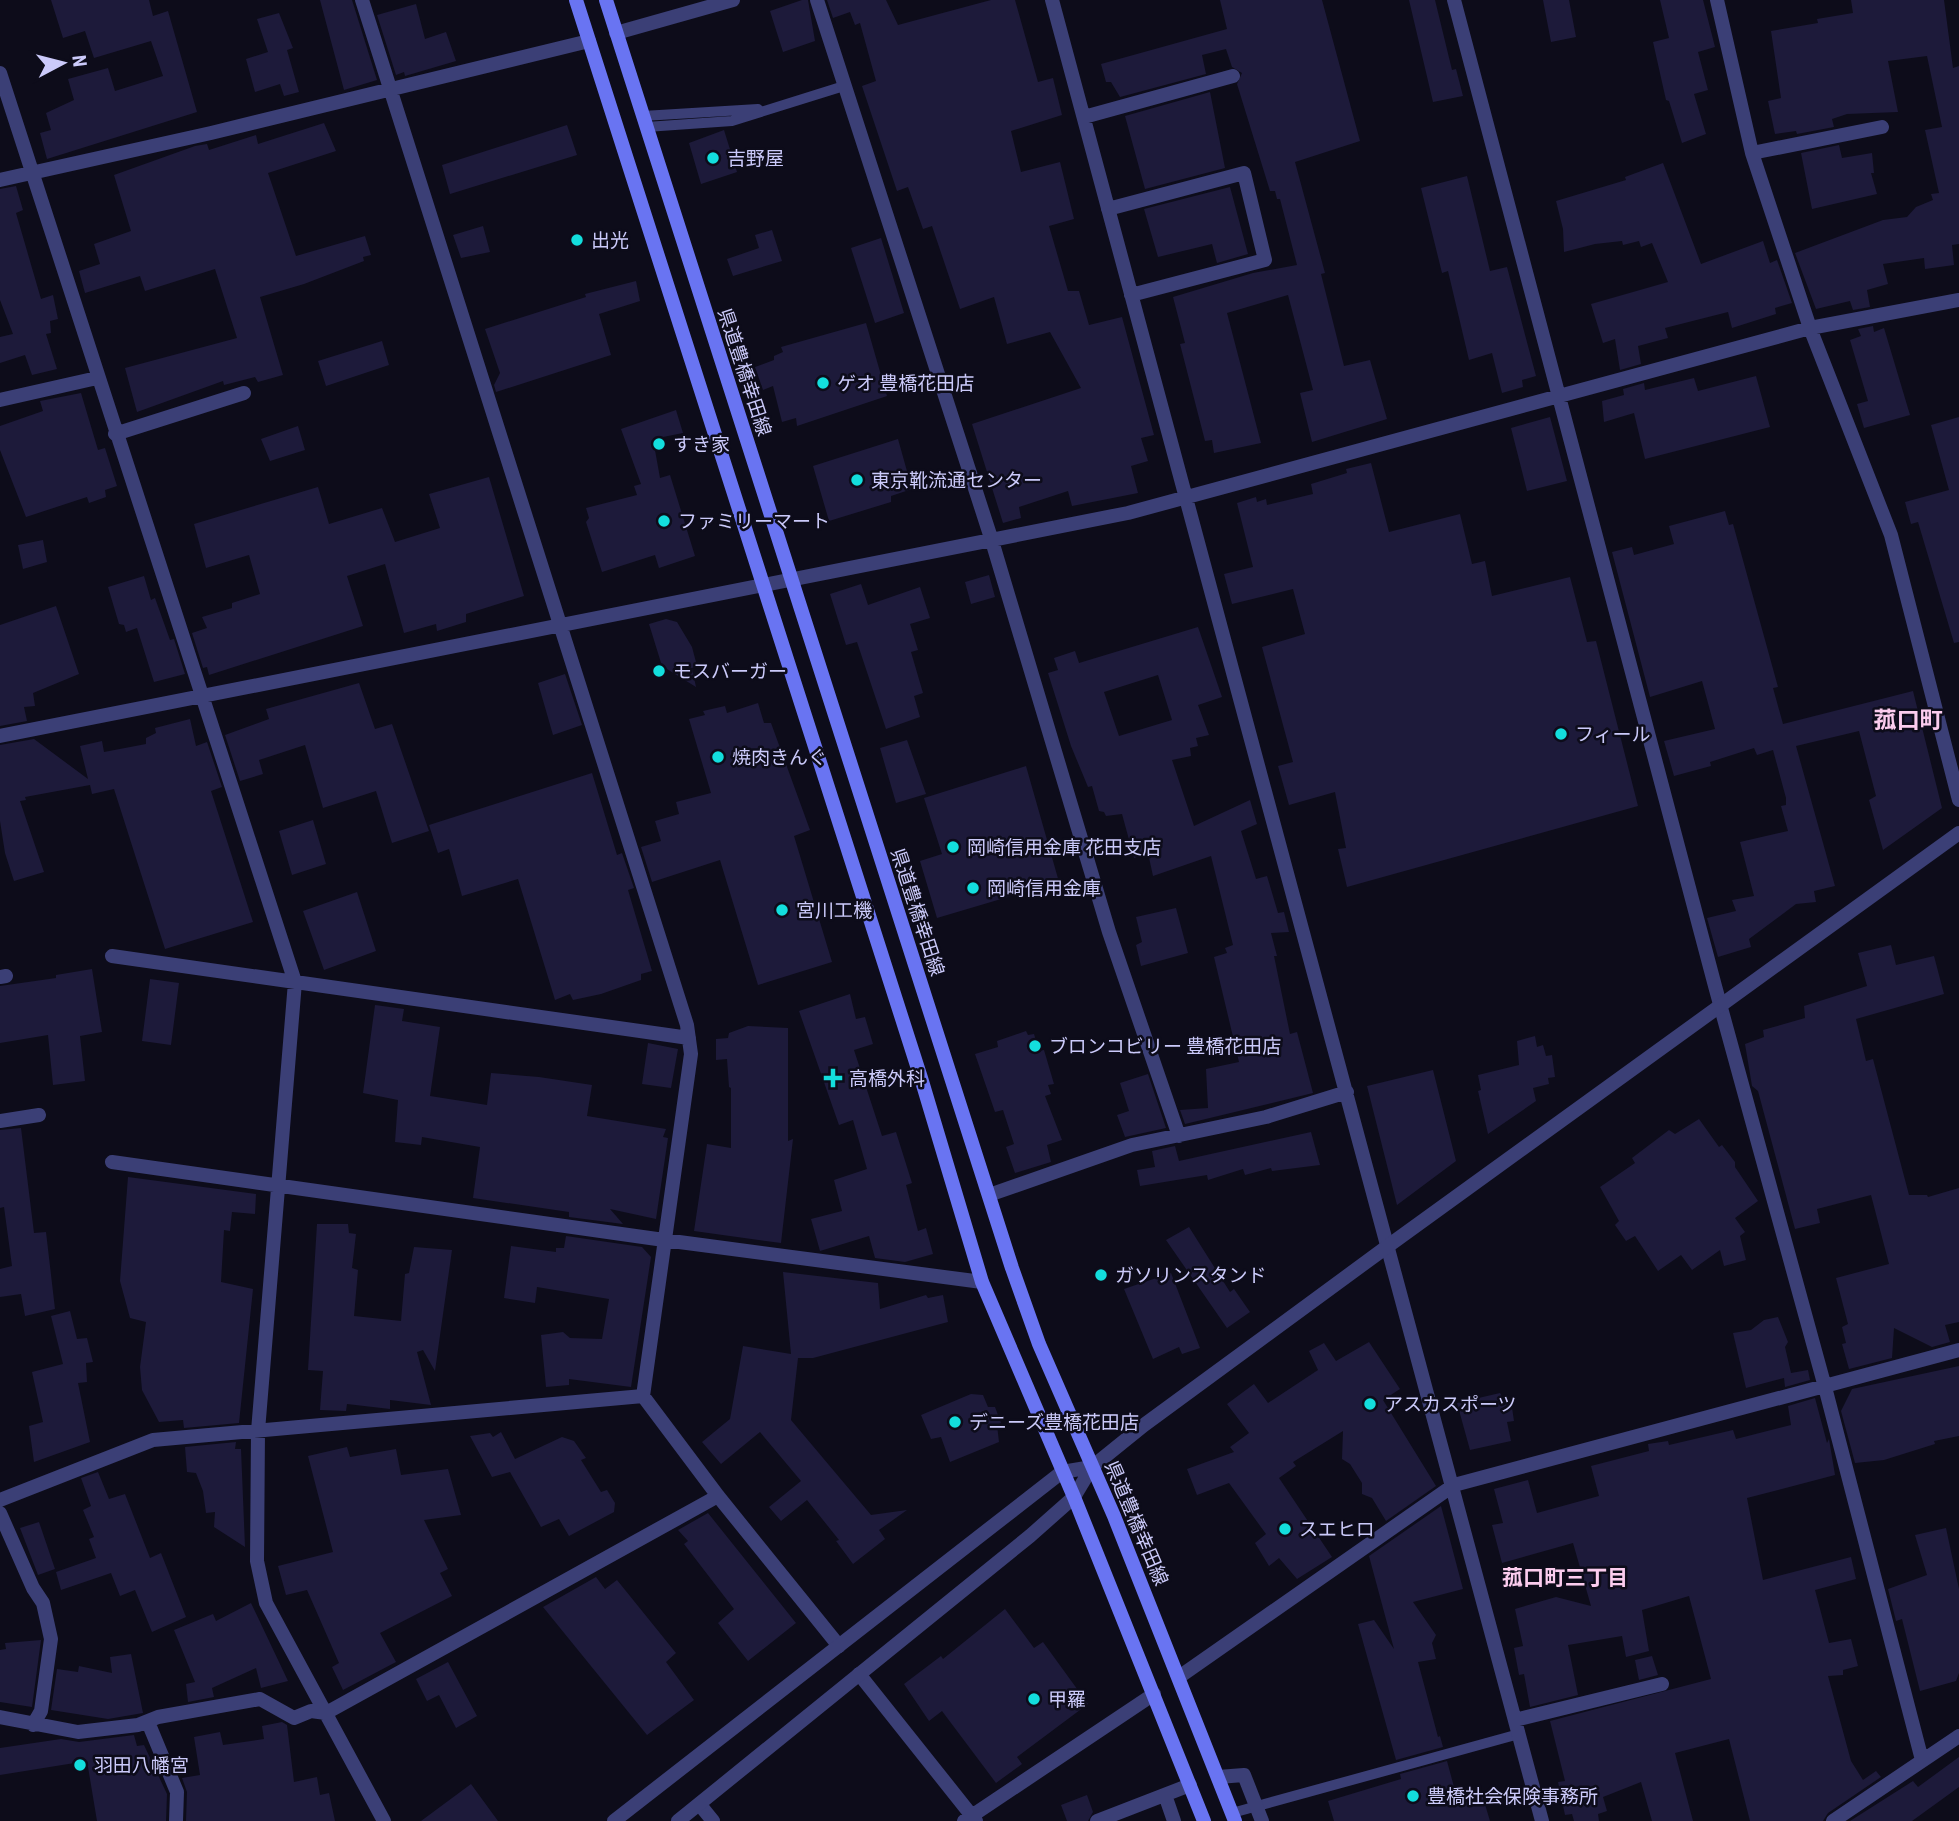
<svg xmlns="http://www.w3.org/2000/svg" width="1959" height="1821" viewBox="0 0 1959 1821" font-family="'Roboto Condensed','Noto Sans JP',sans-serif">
  <rect width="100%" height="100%" fill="#0d0c1a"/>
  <!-- building -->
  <path fill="#1d1a3a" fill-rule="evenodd" d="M51 0H149L153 16 168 11 197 112 47 159 40 133 51 130 46 113 74 100 68 79 108 68 115 91 163 76 151 41 94 58 85 31 63 38Z
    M320 0H352L377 80 344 90Z
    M802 0H808L815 41 783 52 770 11Z
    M827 0H886L898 25 991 0H1015L1038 82 1053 78 1062 115 1011 131 1021 172 1060 162 1074 219 1049 226 1068 291H1079L1089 325 1122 317 1154 435 1141 438 1148 461 1131 466 1138 493 1072 506 1068 491 1019 507 1021 518 1003 523 972 424 1081 388 1050 332 1007 344 994 297 960 309 932 226 923 229 908 187 897 191 862 86 876 81 860 23 855 25 850 12 833 18Z
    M1220 0H1322L1360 141 1295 162 1325 273 1321 274 1344 366 1370 360 1387 419 1312 442 1300 393 1313 390 1288 295 1227 313 1261 443 1214 453 1212 440 1205 441 1180 344 1185 343 1173 297 1253 273 1297 265 1280 199H1277L1275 191H1270L1237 84 1242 73 1232 67 1226 49 1202 55 1206 74 1120 97 1111 82H1106L1101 64 1227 29Z
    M1409 0H1435L1452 70 1456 69 1463 96 1433 102Z
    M1543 0H1569L1576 37 1551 42Z
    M1660 0H1703L1715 47 1698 52 1708 90 1694 94 1706 134 1682 143 1669 101 1666 100 1653 42 1669 38Z
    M1851 0H1944L1953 68 1959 66V244L1952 245 1954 265 1925 269 1924 258 1883 264 1888 284 1867 290 1870 307 1853 310 1850 301 1816 309 1795 253 1883 220 1907 217 1916 207 1933 200 1931 194 1939 193 1925 130 1942 127 1927 56 1888 61 1898 112 1847 114 1832 119 1834 127 1797 134 1796 131 1775 134 1768 101 1781 98 1771 31 1818 23 1817 19 1853 13Z
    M416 4 425 39 446 32 456 61 405 76 404 72 396 75 377 15Z
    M279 13 293 48 287 50 299 92 284 96 280 84 255 92 246 59 268 52 257 19Z
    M1210 92 1225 168 1145 189 1125 116Z
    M324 123 336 151 268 173 296 256 365 236 371 255 363 257 364 261 304 284 260 297 283 375 258 382 255 377 224 385 223 381 137 412 125 368 237 338 215 269 145 291 140 276 85 293 79 271 100 264 94 244 131 231 114 175 195 146 207 144 209 150 256 135 258 144Z
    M567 125 577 155 450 194 442 165Z
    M724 130 737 172 701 184 689 143Z
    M1839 145 1842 158 1872 153 1874 173H1871L1877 194 1812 209 1801 153Z
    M1663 163 1701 264 1763 241 1770 263 1777 260 1792 303 1775 308 1776 314 1732 328 1728 312 1665 328 1668 338 1638 346 1641 364 1620 370 1615 339 1603 343 1591 304 1668 282 1652 243 1641 247 1639 241 1623 245 1622 241 1595 244 1564 252 1563 229 1556 201 1626 180 1625 177Z
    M1467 176 1490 271 1507 267 1536 376 1522 380 1523 387 1502 393 1492 353 1469 360 1448 271 1442 273 1421 188Z
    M16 186 23 210 16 213 41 299 53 295 58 319 50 321 51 333 46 334 57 369 32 375 25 355 0 363V337L13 334 0 300V189Z
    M1230 187 1248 254 1217 263 1212 244 1158 257 1144 209Z
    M483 226 490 252 461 258 453 235Z
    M772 230 782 261 733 276 727 259 759 248 755 235Z
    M881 238 904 313 875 323 851 248Z
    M636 281 640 301 599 314 611 355 496 392 494 385 500 373 485 329 586 297 585 294Z
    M866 323 887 396 797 426 796 418 782 422 773 386 763 390 755 367 774 360V356L783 352 781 347Z
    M1873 326 1874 332 1884 328 1910 415 1864 428 1857 404 1868 401 1850 340 1861 336 1858 329Z
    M382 341 389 365 326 386 318 361Z
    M1756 376 1770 427 1645 459 1634 413 1604 422 1602 401 1624 395 1623 389 1644 383 1645 390 1694 378 1698 391Z
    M81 393 98 450 105 448 117 486 105 490 106 497 89 503 87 497 26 517 0 450V426L43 411 40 401Z
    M676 410 683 433 653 439 660 478 670 475 695 556 659 568 655 555 602 572 586 522 589 518 586 508 637 495 634 486 641 484 621 429Z
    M1550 417 1567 481 1527 491 1511 428Z
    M1959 417V642L1954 643 1918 522 1911 524 1905 502 1949 490 1931 425Z
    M298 426 305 450 270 461 261 439Z
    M898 439 912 489 891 496V502L829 521 813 466Z
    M1371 463 1389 532 1460 514 1472 564 1485 561 1492 596 1570 577 1587 642 1596 641 1638 806 1347 887 1338 849 1346 848 1335 792 1289 805 1278 766 1293 762 1262 647 1305 634 1293 589 1232 604 1224 574 1253 567 1237 503 1256 497 1257 502 1266 499 1267 505 1313 494 1311 484 1347 473 1346 469Z
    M489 477 524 596 466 614V622L437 631 436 624 404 633 385 564 347 576 363 626 209 675 207 667 203 668 192 633 207 628 202 617 232 608V603L260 594 249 555 206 568 194 524 318 487 329 524 382 508 395 542 440 528 429 494Z
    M1725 511 1729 525 1733 524 1778 687 1773 688 1783 724 1913 691 1942 808 1883 850 1869 800 1876 796 1859 731 1796 746 1835 886 1814 891 1816 902 1796 904 1749 939 1751 947 1718 957 1707 918 1736 911 1732 900 1754 896 1740 842 1788 831 1781 806 1786 805V798L1773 750 1757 755 1754 748 1710 762 1711 766 1674 776 1664 741 1715 729 1702 681 1650 697 1612 552 1632 547 1634 555 1674 544 1669 526Z
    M43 540 47 562 23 569 18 545Z
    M989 575 995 597 971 604 965 582Z
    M144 576 151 600 155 598 170 640 174 639 185 674 154 682 137 628 126 632 124 625 119 624 108 587Z
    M861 584 868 605 920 587 930 618 910 624 918 650 911 652 923 693 914 696 920 717 886 729 857 642 846 645 830 594Z
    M56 606 79 674 33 693 35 706 24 707 27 721 0 726V625Z
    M666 619 677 622 692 647 697 666 692 668 696 687 662 666 649 624Z
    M1198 627 1222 697 1198 705 1209 735 1196 738 1198 746 1190 748 1191 756 1172 760 1194 826 1250 800 1257 824 1241 831 1256 879 1267 876 1278 913 1284 912 1289 932 1271 933 1277 956H1274L1290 1034 1297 1032 1313 1093 1185 1124 1180 1110 1208 1108 1206 1069 1239 1062 1214 957 1227 953 1225 948 1233 945 1211 856 1153 876 1148 853 1134 858 1122 814 1106 816 1104 812 1099 811 1092 786 1088 787 1071 746 1048 673 1058 670 1054 658 1075 651 1079 663ZM1158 675 1172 720 1119 736 1104 692Z
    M565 674 582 725 553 735 538 683Z
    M359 683 375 729 392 724 429 831 392 843 376 791 323 808 305 745 259 760 263 774 240 781 225 735 269 719 266 709Z
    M758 703 764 723H771L810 830 794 836 832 962 758 985 720 860 652 882 641 847 661 841 655 821 679 814 676 802 711 793 689 719 705 715 703 711 725 706 727 713Z
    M190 719 196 746 207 742 222 787 211 791 253 922 165 949 114 789 92 794 90 785 25 797 26 800 20 801 44 872 14 881 5 853 0 821V745L34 739 88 779 80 746 102 741 104 752 146 744V738L156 733 155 728Z
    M907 740 926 794 896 803 880 748Z
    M1026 766 1059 882 937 918 920 861 942 854 924 798Z
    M592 773 617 855 622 853 634 888 628 890 652 971 641 974V980L601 994 573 1000 570 994 555 1000 518 879 462 896 449 849 438 853 429 825Z
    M313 820 326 864 292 875 279 831Z
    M357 892 376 951 324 970 303 911Z
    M1176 908 1188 953 1141 966 1136 945 1142 942 1136 917Z
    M1891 945 1896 965 1934 956 1944 994 1856 1019 1866 1061 1873 1059 1909 1195H1927L1928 1197 1959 1188V1322L1945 1325 1950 1342 1932 1347 1894 1328 1892 1358 1849 1369 1842 1344 1846 1343 1842 1327 1848 1324 1836 1278 1889 1264 1871 1195 1817 1209 1820 1223 1795 1229 1758 1091 1752 1086 1745 1044 1764 1037 1763 1030 1805 1018 1804 1006 1867 986 1858 953Z
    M92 969 102 1032 80 1036 85 1081 53 1085 48 1035 0 1043V986L56 978V975Z
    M150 979 179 983 171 1045 142 1041Z
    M850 994 856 1019 865 1017 873 1044 854 1050 882 1136 896 1132 912 1183 906 1185 918 1231 926 1228 933 1254 905 1262 875 1258 869 1236 820 1251 811 1219 842 1211 834 1180 867 1169 853 1120 839 1125 799 1011Z
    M375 1005 404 1009 402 1021 440 1027 430 1096 487 1105 491 1073 539 1077 592 1085 587 1116 666 1129 663 1137 668 1138 656 1219 610 1209 623 1224 569 1217V1212L473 1198 480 1147 422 1137 421 1145 395 1142 398 1100 363 1093Z
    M748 1026 788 1028V1141L793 1139 781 1243 694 1231 707 1144 731 1148V1088L729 1087 727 1059 716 1060V1039L728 1038 729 1033Z
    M1026 1031 1028 1035 1034 1034 1039 1051 1044 1050 1054 1084 1048 1085 1051 1094 1045 1096 1062 1140 1047 1145 1051 1162 1015 1173 1006 1147 1014 1144 1003 1110 995 1112 975 1054 998 1047 997 1041Z
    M1535 1036 1537 1047 1543 1045 1546 1056 1552 1055 1555 1077 1548 1078 1549 1084 1533 1088 1536 1101 1488 1134 1478 1091 1481 1090 1478 1075 1519 1065 1517 1041Z
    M648 1043 678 1049 671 1088 642 1084Z
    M1433 1070 1456 1161 1397 1205 1367 1086Z
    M1148 1074 1166 1128 1125 1137 1117 1115 1129 1111 1120 1083Z
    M1699 1119 1719 1147 1722 1145 1735 1162V1167L1758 1201 1735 1218 1745 1232 1740 1236 1746 1260 1724 1266 1720 1250 1692 1270 1681 1255 1658 1271 1635 1236 1626 1241 1615 1225 1619 1221 1600 1187 1635 1163 1632 1158 1669 1130 1675 1134Z
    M21 1128 34 1233 46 1232 55 1309 25 1316 21 1294 0 1297V1269L12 1266 4 1207 0 1208V1130Z
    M1311 1132 1320 1165 1272 1171 1271 1168 1245 1175 1243 1169 1208 1180 1207 1175 1140 1186 1137 1170 1155 1167 1152 1151 1175 1146 1179 1161Z
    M128 1177 256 1194 255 1214 232 1212 230 1231 224 1230 221 1282 253 1289 239 1423 184 1428 183 1420 159 1422 142 1390 140 1367 146 1322 130 1318 120 1281Z
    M317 1224H348L349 1233 356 1234 352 1268 358 1270 354 1316 401 1321 405 1274 409 1273 414 1247 452 1250 435 1371 423 1350 417 1352 431 1405 390 1400V1409L347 1404 346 1411 320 1410 323 1371 308 1370Z
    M1189 1227 1230 1292 1234 1289 1250 1312 1227 1328 1166 1240Z
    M566 1236 642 1247 651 1257 631 1387 569 1379V1385L546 1387 541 1335 563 1332 570 1338 602 1339 609 1299 537 1287 535 1303 504 1298 511 1246 556 1252V1248H564Z
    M783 1272 878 1283 880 1309 926 1295 928 1298 943 1295 948 1322 813 1358H798L791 1420 871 1515 907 1510 879 1530 885 1539 853 1564 836 1541 839 1540 807 1500 781 1521 769 1507 801 1481 760 1432 721 1464 702 1442 730 1419 743 1346 791 1354Z
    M1171 1273 1200 1348 1182 1354 1179 1347 1153 1359 1124 1289Z
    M70 1311 77 1339 87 1338 93 1362 86 1363 87 1382 78 1383 90 1442 34 1462 29 1426 43 1422 32 1372 63 1364 51 1316Z
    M1778 1317 1788 1342 1785 1347 1791 1373 1808 1370 1810 1380 1785 1387 1784 1378 1746 1388 1733 1333 1751 1330 1764 1320Z
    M1369 1342 1400 1389 1383 1400 1436 1486 1386 1521 1372 1498 1362 1494V1483L1350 1464 1342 1459 1343 1431 1293 1462 1296 1466 1279 1478 1332 1557 1297 1579 1279 1558 1269 1566 1255 1543 1266 1534 1229 1483 1197 1495 1187 1469 1234 1452 1230 1447 1249 1433 1227 1404 1254 1384 1268 1403 1318 1370 1309 1351 1324 1343 1336 1361Z
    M1959 1366V1436L1934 1441 1935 1444 1884 1460 1855 1463 1841 1411 1852 1389Z
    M1500 1393 1505 1402 1511 1401 1514 1421 1507 1422 1511 1441 1470 1450 1457 1403Z
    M971 1394 983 1395 988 1407H995L1001 1423 997 1425 999 1442 950 1462 941 1437 931 1439 921 1415Z
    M1815 1398 1827 1443 1829 1439 1835 1475 1747 1498 1763 1580 1851 1557 1856 1579 1815 1590 1829 1643 1851 1639 1858 1666 1843 1670V1675L1828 1676 1851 1761 1863 1780 1876 1771 1881 1777 1828 1813 1823 1821H1750L1729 1739 1675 1753 1693 1821H1652L1641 1782 1603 1797 1607 1811 1598 1814 1599 1821H1574L1572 1814 1565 1815 1558 1782 1565 1781 1550 1721 1711 1679 1689 1596 1642 1610 1649 1651 1626 1657 1622 1636 1568 1645 1578 1695 1530 1707 1524 1674 1519 1675 1514 1648 1523 1646 1515 1609 1556 1597 1591 1606 1573 1543 1502 1563 1492 1525 1503 1523 1494 1489 1528 1480 1537 1513 1599 1496 1591 1466 1649 1451 1648 1444 1668 1441 1669 1445 1733 1430 1736 1439 1791 1425 1788 1406Z
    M501 1432 515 1459 562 1437 574 1441 586 1458 581 1460 601 1492 607 1490 615 1503 614 1512 569 1536 559 1519 541 1527 510 1472 492 1477 470 1436 490 1433 493 1437Z
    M236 1442 235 1449H241L245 1547 214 1527 215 1512 206 1513 203 1491 196 1473 187 1472 185 1447Z
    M347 1447 350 1457 396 1449 401 1475 448 1469 461 1515 424 1520 448 1569 440 1573 452 1596 380 1633 396 1662 343 1690 332 1667 339 1663 307 1590 286 1595 278 1566 333 1552 308 1456Z
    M98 1472 109 1499 125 1494 150 1558 161 1553 186 1617 152 1632 135 1590 120 1596 111 1573 61 1590 56 1572 96 1558 89 1539 94 1537 83 1510 91 1506 81 1478Z
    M1441 1506 1463 1589 1413 1602 1436 1635 1432 1643 1436 1659 1418 1662 1438 1737 1440 1736 1443 1747 1396 1760 1358 1624 1374 1620 1394 1649 1369 1556Z
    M708 1513 796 1623 748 1661 718 1623 734 1609 684 1544 688 1541 678 1530Z
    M39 1522 55 1569 38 1575 20 1528Z
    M1946 1528 1959 1589V1673L1956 1681 1920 1691 1902 1619 1896 1621 1888 1589 1927 1575 1915 1535Z
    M596 1577 605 1589 617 1580 676 1653 666 1662 694 1700 647 1735 543 1607Z
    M251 1603 288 1681 261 1688 256 1668 212 1688 214 1697 188 1702 186 1684 195 1682 174 1630 213 1614 216 1621Z
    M1005 1609 1034 1648 1043 1642 1088 1704 1017 1757 1022 1764 996 1783 942 1711 929 1721 904 1684 941 1656 943 1659Z
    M41 1640 32 1707 0 1702V1650L6 1649 5 1643Z
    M131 1654 143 1713 108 1719 51 1710 57 1669 78 1672 79 1666 112 1673 110 1657Z
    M1652 1656 1658 1675 1639 1680 1635 1660Z
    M448 1662 477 1716 456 1728 439 1695 427 1701 416 1679Z
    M282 1722 287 1725 294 1782 317 1777 320 1795 329 1793 335 1821H186L187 1792 182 1778 200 1775 194 1737 220 1732 223 1745 264 1739 262 1726Z
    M134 1735 137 1746 144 1745 167 1794 166 1821H97L87 1761 0 1775V1748L61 1739 79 1742Z
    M1959 1757V1787L1912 1821H1850L1913 1781 1918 1787Z
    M1447 1761 1457 1798 1481 1791 1490 1821H1334L1328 1801 1401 1779 1400 1774Z
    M471 1784 498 1821H421Z
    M1087 1795 1093 1812 1088 1821H1067L1061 1805Z"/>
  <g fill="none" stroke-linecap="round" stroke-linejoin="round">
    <!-- service -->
    <path stroke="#3b3f76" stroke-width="10" d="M643 116 758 109
      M646 127 732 121 844 86
      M1232 1813 1519 1734"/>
    <!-- minor -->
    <path stroke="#3b3f76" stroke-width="14" d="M362 0 687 1025 691 1054 643 1396 718 1496 839 1646
      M817 0 992 541 1109 932 1179 1136
      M1052 0 1542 1821
      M1454 0 1715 986 1825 1387 1922 1760
      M1717 0 1752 153 1810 328 1891 535 1959 800
      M616 33 733 0
      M0 73 295 982 258 1431 257 1561 266 1603 384 1821
      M1084 117 1233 76
      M1752 153 1882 127
      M0 180 211 133 589 41
      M1108 209 1244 173 1265 260 1131 295
      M0 400 97 378
      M115 434 244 393
      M0 736 1128 513 1810 328 1959 300
      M112 956 689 1038
      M0 977 6 976
      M0 1121 39 1115
      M112 1162 664 1240 982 1282
      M989 1195 1132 1145 1266 1117 1347 1092
      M0 1500 153 1440 643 1396
      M0 1513 33 1588 43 1603 51 1639 41 1711 33 1725
      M859 1674 976 1821
      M1179 1677 1454 1485 1959 1350
      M0 1717 78 1732 138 1725 158 1717 260 1699 294 1718 311 1711 326 1713 718 1496
      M1515 1720 1662 1684
      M148 1722 177 1792 176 1821
      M1218 1777 1244 1775 1262 1821
      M1165 1795 1174 1821
      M700 1805 713 1821
      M964 1821 1154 1694
      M1097 1821 1190 1785
      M1833 1821 1959 1736"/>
    <!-- tertiary -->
    <path stroke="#3b3f76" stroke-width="14" d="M614 1821 1062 1472 1092 1467 1144 1425 1388 1246 1959 833
      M678 1821 1030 1536 1074 1497 1092 1467"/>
    <!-- secondary -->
    <path stroke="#6974f2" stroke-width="14" d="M576 0 921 1078 982 1282 1074 1497 1204 1821
      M606 0 1012 1268 1039 1344 1114 1516 1235 1821"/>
  </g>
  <!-- markers -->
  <g fill="#13dedd" stroke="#0d0c1a" stroke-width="2.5">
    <circle cx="713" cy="158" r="7"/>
    <circle cx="577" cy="240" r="7"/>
    <circle cx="823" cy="383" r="7"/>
    <circle cx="659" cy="444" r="7"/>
    <circle cx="857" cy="480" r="7"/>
    <circle cx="664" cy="521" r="7"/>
    <circle cx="659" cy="671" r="7"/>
    <circle cx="1561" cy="734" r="7"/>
    <circle cx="718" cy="757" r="7"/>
    <circle cx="953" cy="847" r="7"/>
    <circle cx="973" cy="888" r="7"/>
    <circle cx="782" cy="910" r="7"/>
    <circle cx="1035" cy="1046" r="7"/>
    <path d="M829.5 1067.5h7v7h7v7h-7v7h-7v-7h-7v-7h7z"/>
    <circle cx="1101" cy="1275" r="7"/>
    <circle cx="1370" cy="1404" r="7"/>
    <circle cx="955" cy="1422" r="7"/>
    <circle cx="1285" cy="1529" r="7"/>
    <circle cx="1034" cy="1699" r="7"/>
    <circle cx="80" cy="1765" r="7"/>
    <circle cx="1413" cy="1796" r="7"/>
  </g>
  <g text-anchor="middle" stroke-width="5" stroke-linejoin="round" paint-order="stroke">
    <!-- poi labels -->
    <g font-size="19" fill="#cbcafa" stroke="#0d0c1a" text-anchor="start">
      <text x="727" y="165">吉野屋</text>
      <text x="591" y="247">出光</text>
      <text x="837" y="390">ゲオ 豊橋花田店</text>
      <text x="673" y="451">すき家</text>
      <text x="871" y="487">東京靴流通センター</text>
      <text x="678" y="528">ファミリーマート</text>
      <text x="673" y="678">モスバーガー</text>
      <text x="1575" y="741">フィール</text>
      <text x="732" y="764">焼肉きんぐ</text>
      <text x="967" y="854">岡崎信用金庫 花田支店</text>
      <text x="987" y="895">岡崎信用金庫</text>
      <text x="796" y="917">宮川工機</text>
      <text x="1049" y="1053">ブロンコビリー 豊橋花田店</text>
      <text x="849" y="1085">高橋外科</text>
      <text x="1115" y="1282">ガソリンスタンド</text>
      <text x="1384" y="1411">アスカスポーツ</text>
      <text x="969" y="1429">デニーズ豊橋花田店</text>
      <text x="1299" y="1536">スエヒロ</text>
      <text x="1048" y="1706">甲羅</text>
      <text x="94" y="1772">羽田八幡宮</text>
      <text x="1427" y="1803">豊橋社会保険事務所</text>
    </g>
    <!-- street labels -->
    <g font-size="19" fill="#cbcafa" stroke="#0d0c1a">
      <text transform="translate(745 372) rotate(72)" y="7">県道豊橋幸田線</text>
      <text transform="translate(918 912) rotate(72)" y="7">県道豊橋幸田線</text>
      <text transform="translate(1137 1523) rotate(67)" y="7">県道豊橋幸田線</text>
    </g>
    <!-- neighbourhood labels -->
    <g font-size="21" font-weight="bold" fill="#fbccee" stroke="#0d0c1a">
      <text x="1565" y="1585">菰口町三丁目</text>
    </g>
    <!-- quarter labels -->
    <g font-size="23" font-weight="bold" fill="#fbccee" stroke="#0d0c1a">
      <text x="1908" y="728">菰口町</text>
    </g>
  </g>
  <!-- north arrow -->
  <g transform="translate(63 63) rotate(83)" stroke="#0d0c1a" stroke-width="5" paint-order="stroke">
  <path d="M0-5L12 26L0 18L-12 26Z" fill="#cbcafa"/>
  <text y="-10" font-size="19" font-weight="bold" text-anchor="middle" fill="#cbcafa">N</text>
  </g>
</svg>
